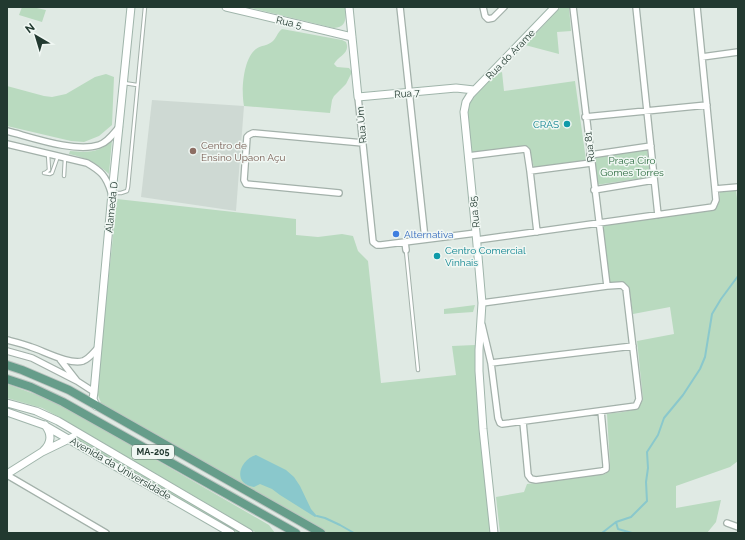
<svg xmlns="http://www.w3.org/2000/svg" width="745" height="540" viewBox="0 0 745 540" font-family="Raleway,sans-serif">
  <rect width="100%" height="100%" fill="#e0eae4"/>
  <!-- built -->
  <path fill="#ced9d3" d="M152 100 244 106 236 211 141 197Z"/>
  <!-- green -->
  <path fill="#b9dabf" d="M22 7H32L46 10 42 22 19 15Z
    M247 7H345C346 18 347 27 334 28Z
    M561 7H569L571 31 557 32 559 54 525 45Z
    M282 29 342 40 346 42C351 53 338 56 334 64L337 67 349 68 352 72 346 84 334 96 332 100 330 113 244 106C241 91 243 59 256 49 261 45 268 46 273 41 277 37 277 33 282 29Z
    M502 72 504 91 575 81 586 160 534 168 528 146 470 153 466 112 468 106 476 95 496 74Z
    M106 74 114 77 112 125 99 136 84 142 71 141 7 126V86L44 96 52 97 66 94 95 77Z
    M112 140 109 174C95 162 87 158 69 154L70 151C88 152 98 154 112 140Z
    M647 149 650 177 596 185 592 158Z
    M720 190H736L738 206V461L730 467 676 486V508L721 500 716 522 707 533H500L496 497 524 492 527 484 605 474 608 471 610 466 607 414C619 412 639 413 643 399L637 341 674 334 670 307 633 314 629 288 624 283H609L600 226 714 209C720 204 720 199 720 190Z
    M117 199 296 219V235L318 237 342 234 353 236 358 251 368 261 381 383 456 375 452 346 475 345 495 533H322L101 403 98 395 97 385Z
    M475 305 473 312 444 314V309Z
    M7 384 51 400 89 421 269 525 275 533H257L57 416 42 408 7 398Z
    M80 437 244 533H238L78 440Z"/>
  <!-- water -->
  <path fill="#8ac8cc" d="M256 455 286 470 294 477 300 486 311 509 317 516 315 517 280 495 272 489 260 484 254 487C232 484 239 460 256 455Z"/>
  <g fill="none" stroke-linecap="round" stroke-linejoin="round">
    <!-- stream -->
    <path stroke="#8ac8cc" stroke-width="2" d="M317 516 325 518 340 525 354 533
      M616 522 618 529 632 533
      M602 533 616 522 631 517 647 501 646 482 648 468 647 452 658 435 664 418 683 395 700 369 705 357 712 314 721 299 738 276"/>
    <!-- lane casing -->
    <g stroke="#a3b1aa" stroke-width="4.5">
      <path id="lane" d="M124 83 137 85
        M44 173 50 174 52 173 58 156
        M45 173 49 170 48 154
        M64 176 65 158
        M113 193H121L127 191 128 187 145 7
        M406 251 418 370"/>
    </g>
    <!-- street casing -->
    <g stroke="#a3b1aa" stroke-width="8">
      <path id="street" d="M400 7 425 239
        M483 7 485 16 488 19 493 18 504 7
        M573 7 607 286
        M636 7 658 215
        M702 57 738 52
        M358 97 373 242 377 245H381L476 233
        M585 117 707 105
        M7 131C31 137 75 153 99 145 108 142 113 134 119 127
        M7 144 87 163C101 171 106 176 111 192
        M590 155 651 146
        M468 156 525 149 527 151 530 171 537 232
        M530 171 591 163
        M715 189 738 187
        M594 190 654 180
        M339 193 246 184 244 180 247 137 249 135 253 133 363 143
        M477 240 713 207 716 200 715 189 697 7
        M405 242 406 250
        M482 325 491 363 498 418 500 423 502 424 636 406 639 399 626 289 622 285 607 286 482 303
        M7 340C15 342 24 344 31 347 44 351 69 365 83 361 89 359 93 353 97 349
        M7 351 32 358 77 381
        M59 358 77 381 94 392
        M491 363 633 346
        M523 422 528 475 531 479 536 480 602 471 606 469V465L601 411
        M7 475 106 533
        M727 523 738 527"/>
    </g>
    <!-- secondary casing -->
    <g stroke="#a0b5ab" stroke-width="9">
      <path id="secondary" d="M226 7 352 37
        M349 7 358 97 456 88 474 90
        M7 403 36 411 58 421 249 533
        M96 406 93 399 94 392 112 193 119 126 131 7
        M7 412 44 425 231 533
        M43 451C52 443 52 434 45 425
        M7 474 42 452 73 437
        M494 533 483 429 479 371V350L482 303 476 233 464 112 466 102 471 94 555 7"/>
    </g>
    <!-- primary casing -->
    <g stroke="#bdc4c1" stroke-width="10">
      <path id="primary" d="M7 365 22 370 69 390 321 533
        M7 379 31 387 63 402 296 533"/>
    </g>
    <!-- lane -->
    <use href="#lane" stroke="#fff" stroke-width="2.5"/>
    <!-- street -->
    <use href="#street" stroke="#fff" stroke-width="5.5"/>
    <!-- secondary -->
    <use href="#secondary" stroke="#fff" stroke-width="7"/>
    <!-- primary -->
    <use href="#primary" stroke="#669d8a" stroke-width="8"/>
  </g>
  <!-- markers -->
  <g fill="#0f9aa8" stroke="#f0f7f3" stroke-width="1.5">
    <circle cx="567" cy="124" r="4"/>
    <circle cx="437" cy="256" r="4"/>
  </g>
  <circle fill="#8d6e63" stroke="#f0f7f3" stroke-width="1.5" cx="193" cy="151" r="4"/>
  <circle fill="#3f7fe0" stroke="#f0f7f3" stroke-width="1.5" cx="396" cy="234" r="4"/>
  <g text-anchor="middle" stroke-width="3" stroke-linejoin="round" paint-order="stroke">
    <!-- shield labels -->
    <rect fill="#f0f7f3" stroke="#60726a" stroke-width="1" x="132" y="445" width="42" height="14" rx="3"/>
    <g font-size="9" font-weight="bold" fill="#223930">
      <text x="153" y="455">MA-205</text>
    </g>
    <!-- street labels -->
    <g font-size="10" fill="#223930" stroke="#f0f7f3">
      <text transform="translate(289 22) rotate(13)" y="4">Rua 5</text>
      <text transform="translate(510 54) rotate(-46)" y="4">Rua do Arame</text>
      <text transform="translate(407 93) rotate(-5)" y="4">Rua 7</text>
      <text transform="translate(361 125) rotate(-95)" y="4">Rua Um</text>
      <text transform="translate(589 147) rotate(-97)" y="4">Rua 81</text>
      <text transform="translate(111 207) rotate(-84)" y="4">Alameda D</text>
      <text transform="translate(474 212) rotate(-96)" y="4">Rua 85</text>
      <text transform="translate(121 468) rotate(30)" y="4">Avenida da Universidade</text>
    </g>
    <!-- culture labels -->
    <g font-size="10" fill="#0d838f" stroke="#f0f7f3" text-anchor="end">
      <text x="559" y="128">CRAS</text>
      <text x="445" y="254" text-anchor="start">Centro Comercial<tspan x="445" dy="12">Vinhais</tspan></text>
    </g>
    <!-- education labels -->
    <g font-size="10" fill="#785e54" stroke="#f0f7f3" text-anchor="start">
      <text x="201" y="149">Centro de<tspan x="201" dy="12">Ensino Upaon Açu</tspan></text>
    </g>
    <!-- park labels -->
    <g font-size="10" fill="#2e6d41" stroke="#f0f7f3">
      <text x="632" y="164">Praça Ciro<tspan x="632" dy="12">Gomes Torres</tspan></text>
    </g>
    <!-- shop labels -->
    <g font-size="10" fill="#366cbe" stroke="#f0f7f3" text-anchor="start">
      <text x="404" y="238">Alternativa</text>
    </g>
  </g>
  <!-- border -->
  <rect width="745" height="540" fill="none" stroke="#223930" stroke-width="16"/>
  <!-- north arrow -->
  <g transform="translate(36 36) rotate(322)" stroke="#f0f7f3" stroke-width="3" paint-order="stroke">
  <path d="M0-3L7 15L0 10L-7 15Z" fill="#223930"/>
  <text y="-6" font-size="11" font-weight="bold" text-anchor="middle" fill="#223930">N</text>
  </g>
</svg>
